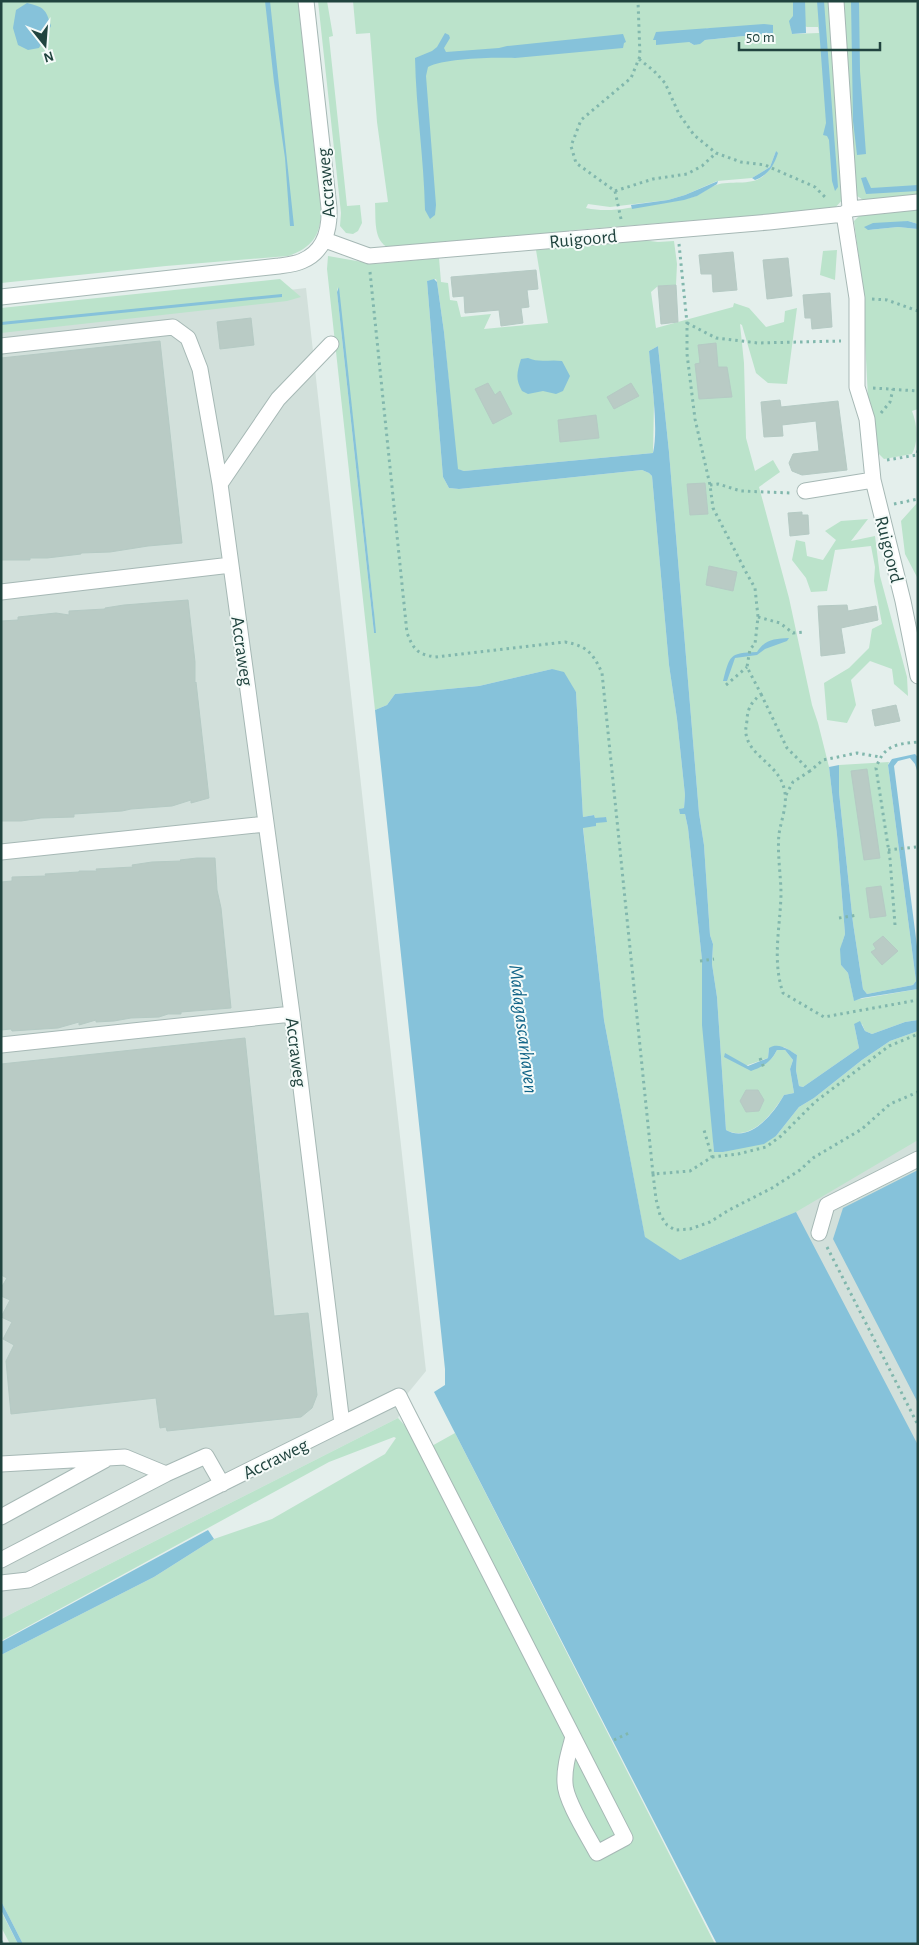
<svg xmlns="http://www.w3.org/2000/svg" width="919" height="1945" viewBox="0 0 919 1945" font-family="'Alegreya Sans',sans-serif">
  <rect width="100%" height="100%" fill="#e4efec"/>
  <!-- built -->
  <path fill="#d2e0db" d="M306 288 426 1371 408 1393 398 1418 1 1619V325Z
    M918 1126V1570L780 1218Z"/>
  <!-- green -->
  <path fill="#bbe3cb" fill-rule="evenodd" d="M1 1H298L321 210C321 235 312 248 288 256L166 266 1 283Z
    M318 1H327L333 36 329 37 347 206 360 205 362 223 358 231 353 234 346 233 340 226 341 213Z
    M353 1H833L843 199 834 209 575 230 483 243 389 248C373 241 376 219 375 203L388 202 377 122 370 33 356 34ZM790 21 807 27H818L819 33 792 34ZM707 28 773 33 705 40 694 45 689 42ZM776 151C776 161 770 171 762 177 750 186 730 180 716 185 709 187 703 193 696 196 681 201 666 202 651 204 629 208 608 213 586 208L588 204 610 207 668 200 685 195 717 181 752 178 770 167Z
    M842 1H918V197L865 201 857 196 854 191Z
    M918 209V224L908 221 868 230 898 227 918 229V409L912 411C917 424 919 441 912 454L884 459 878 453 868 398 862 281 854 221 861 214Z
    M642 240 658 242 674 241 677 264 676 285 658 286 651 292 656 328 733 307 734 303 749 308 766 327 784 322 785 311 797 308 787 384 768 383 756 373 742 325 740 324 744 363 746 438 755 471 773 460 780 472 759 487 789 598 812 705 818 723 829 767 837 835 845 934 842 943 841 965 848 973 854 1000 918 989V1020L905 1022 872 1034 865 1031 862 1024H854L859 1048 803 1087 799 1086 796 1070 797 1055 784 1047 769 1048 768 1058 742 1067C759 1064 769 1067 777 1050H785L793 1060 790 1069 794 1093 784 1095C773 1113 751 1143 726 1130L717 997 712 964 713 944 710 935 704 845 699 813 669 452 658 346 649 351 654 403 653 453 464 471 457 469 444 332 437 282 436 279 427 281 443 477 449 488 459 489 642 470 649 473 652 476 669 665 677 719 685 795 684 808 680 809V814H685L688 828 702 960 714 1152H723L776 1136 799 1107 814 1098 862 1060 890 1041 918 1031V1140L796 1212 680 1260 645 1238 604 1020 583 827 595 826 596 823 606 817 595 819 594 815 583 817 576 692 552 669 479 686 395 694 387 705 375 710 327 269 328 256 374 264 439 258 441 282 448 283 450 300 457 301 461 317 491 314 484 329 548 323 536 250ZM338 287 374 612V633L337 292Z
    M837 250 835 280 820 275 823 251Z
    M280 279 301 297 287 301 1 333V308Z
    M918 502V579L905 554 901 521Z
    M868 519 851 541 875 536 880 576 907 677 908 696 894 684 892 669 870 661 851 680 856 705 847 723 827 720 824 683 849 668 869 648 872 629 882 624 874 581 875 567 871 546 835 550 827 591 811 592 806 578 792 560 796 540 805 542 807 556 823 560 836 540 825 531 841 521Z
    M889 762 888 765 916 981 913 985 867 994 863 989 853 923 839 792V765Z
    M398 1418 407 1428 421 1452 455 1433 715 1944H23L1 1901V1655L154 1577 214 1539 272 1519 385 1454 396 1438 394 1437 329 1462 1 1641V1619Z
    M1 1911 18 1944H10L1 1927Z"/>
  <!-- water -->
  <path fill="#86c2da" d="M265 1H270L294 226H290L285 158 274 82Z
    M793 1H805L806 33 792 34 789 21 793 16Z
    M817 1H824L838 187 835 191 832 181 829 140 827 136 823 135 826 123Z
    M851 1H859L860 71 866 154 857 155 853 121Z
    M27 3C44 7 46 9 51 26L39 48 28 50 18 45 13 28 16 10Z
    M764 24 773 25V33L705 40 700 44 694 45 689 42 656 45V40H653L656 32Z
    M445 33 449 35 450 38 444 48 446 52 499 48 507 46 623 34 626 42 624 43 623 48 515 58C496 57 444 58 428 67L426 76 436 205 435 215 430 219 425 210C424 159 416 109 415 58L432 51 437 47Z
    M776 151 778 153C774 166 768 175 755 180L752 178 770 167Z
    M866 177 871 188 918 185V191L866 194 861 178Z
    M718 181 717 184 697 196 684 200 632 209 631 205 668 200 685 195Z
    M908 221 918 224V229L898 227 868 230 864 227 873 223Z
    M434 279 437 282 444 332 458 469 464 471 653 453C659 428 651 378 649 351L658 346 669 452 699 813 704 845 710 935 713 944 712 964 717 997 726 1130C750 1144 774 1113 784 1095L794 1093 790 1069 793 1060 785 1050H777C771 1062 764 1066 751 1071L724 1057 725 1053 748 1066 768 1058 769 1048C779 1042 789 1050 797 1055L796 1070 799 1086 803 1087 859 1048 854 1024 860 1021 865 1031 872 1034 905 1022 918 1020V1031L890 1041 862 1060 814 1098 799 1107 776 1136 764 1144 723 1152H714L702 1025V960L688 828 685 814H680L679 809 684 808 685 795 677 719 669 665 652 476 649 473 642 470 459 489 449 488 443 477 427 281Z
    M339 287 374 612 376 633H374L337 292Z
    M282 294V297L1 325V322Z
    M528 358C539 363 550 359 562 361L570 376 563 391 556 394 543 391 528 394 522 391C515 379 517 372 521 359Z
    M789 638 787 641 765 649 757 655 735 658 727 681H723C730 655 729 653 757 652 765 639 775 639 789 638Z
    M552 669 564 672 576 692 583 817 594 815 595 818 606 817 607 822 596 823V826L583 828 604 1020 645 1237 680 1260 796 1212 918 1445V1944H717L434 1392 445 1385V1369L375 710 387 705 395 694 479 686Z
    M915 754 918 757V774L915 764 910 758 898 761 894 766 918 954V989L862 998 854 1001 848 973 841 965 840 949 845 934 837 835 829 767 839 765V792L853 923 863 989 867 994 913 985 916 981 888 765 892 759Z
    M918 1170V1403L833 1239 843 1208Z
    M208 1530 214 1539 154 1577 1 1655V1642Z
    M1 1901 23 1944H18L1 1910Z"/>
  <!-- building -->
  <path fill="#b9cbc5" stroke="#b5cac4" d="M733 252 737 290 713 292 712 274H701L699 255Z
    M788 258 792 296 767 299 763 260Z
    M536 270 538 289 527 290 529 307 521 308 523 323 501 326 499 310 465 313 464 296 453 297 451 277Z
    M676 285 678 322 661 324 658 286Z
    M830 293 832 327 812 329 811 318H805L803 295Z
    M251 318 254 345 220 349 217 322Z
    M160 341 182 543 148 546 110 552 81 553V554L47 558H30V560H1V358Z
    M716 343 718 367H727L732 397 699 399 695 364 700 363 698 345Z
    M488 383 495 395 500 391 512 414 493 424 475 389Z
    M631 383 639 396 614 409 607 397Z
    M780 400 781 407 838 401 847 470 802 475 792 471 789 463 793 454 819 451 816 421 782 425 783 436 764 437 761 402Z
    M596 415 599 438 560 442 558 420Z
    M705 483 708 514 690 515 687 484Z
    M802 512V515H808L809 534 790 536 788 513Z
    M709 566 737 572 733 591 706 585Z
    M188 600 195 662V683L196 682 209 798 191 803V800L172 806 131 809 122 811 74 814V817L41 818 21 821H1V621L18 620V617L56 613 69 615V611L105 609V608L124 605Z
    M847 605 848 611 876 606 878 620 841 628 845 653 821 656 818 606Z
    M896 705 900 721 875 726 872 710Z
    M867 769 880 858 864 860 851 771Z
    M197 858H215L217 890 221 908 231 1008 181 1012V1014H168L159 1017 131 1018 114 1021 96 1022V1020L79 1025V1022L58 1028 12 1031 11 1029 1 1030V882L12 881V877L46 876 45 874 79 872V871H97L96 869 133 867 132 865 152 862 181 861 180 860Z
    M881 886 886 916 870 918 866 888Z
    M883 936 898 951 882 965 871 952 876 949 873 944Z
    M245 1038 274 1316 308 1313 317 1395 312 1408 301 1417 167 1431 166 1427 160 1428 156 1398 11 1414 6 1361 14 1345 3 1339 12 1322 1 1317 10 1300 1 1296V1288L7 1278 1 1275V1064Z
    M746 1090H758L764 1100 759 1111 746 1112 740 1101Z"/>
  <g fill="none" stroke-linecap="round" stroke-linejoin="round">
    <!-- minor casing -->
    <g stroke="#a6b8b5" stroke-width="17">
      <path id="minor" d="M836 1 850 209
        M844 214 857 298V387L867 419 873 480 903 601 918 676
        M325 240 369 256 769 222 844 214 850 209 918 202
        M1 297 279 266C286 265 296 264 302 261 324 252 330 230 329 208L306 1
        M1 346 173 327 188 338 200 369 220 484
        M805 491 873 480
        M1 592 231 565
        M1 852 266 824
        M1 1045 292 1014
        M819 1233 827 1205 918 1159
        M342 1424 399 1396 406 1410 625 1838 597 1853C588 1836 565 1800 565 1783 564 1767 569 1752 573 1737
        M1 1464 125 1457 166 1474 206 1456 222 1484
        M1 1517 105 1460
        M1 1560 166 1474
        M1 1583 28 1580 342 1424 292 1014 220 484 278 399 331 344"/>
    </g>
    <!-- path -->
    <path stroke="#81b7ad" stroke-width="3" stroke-dasharray="2.5 4" stroke-linecap="butt" d="M639 59 654 71 665 83 679 114 694 135 716 153 741 162 765 165 815 187 827 199
      M615 191 653 179 687 174 702 166 716 153
      M621 219 615 191 576 163 571 146 581 120 631 78 640 56 638 1
      M679 244 687 323V354L695 419 710 485 713 508 747 574 755 588 758 617 755 644 750 649 747 667 761 694C752 702 748 707 747 719 747 724 745 729 746 734 750 758 781 764 785 793 787 806 781 821 779 834 777 854 781 875 781 895 780 929 772 960 783 993L824 1017 918 1000
      M370 272 407 633C414 650 417 654 435 657L565 642C587 646 593 653 602 673L653 1174 690 1171 712 1157 704 1130
      M872 299 887 300 918 311
      M687 323 716 338 758 343 841 341
      M873 388 918 391
      M881 413 890 402 893 389
      M887 460 917 455 918 449
      M710 485 718 484 741 491 791 493
      M894 504 918 499
      M758 617 780 623 793 633 805 632
      M726 685 747 667
      M761 694 787 748 810 771 823 760 857 753 880 757
      M786 795 793 782 810 771
      M888 850 916 847
      M839 918 858 915
      M895 925 890 859 876 768C884 745 896 744 918 742
      M700 961 714 959
      M760 1058 764 1068
      M712 1157 738 1154 766 1147 781 1136 815 1102 889 1046 918 1034
      M653 1174 656 1199 660 1215 667 1225 675 1230 690 1229 710 1222 729 1210 772 1188 800 1170 813 1158 862 1129 890 1104 918 1092
      M827 1247 918 1425
      M614 1740 629 1733
      M1 1941 3 1944"/>
    <!-- minor -->
    <use href="#minor" stroke="#fff" stroke-width="15"/>
  </g>
  <g text-anchor="middle" stroke-width="4" stroke-linejoin="round" paint-order="stroke">
    <!-- street labels -->
    <g font-size="19" fill="#21443f" stroke="#f5fbf9">
      <text transform="translate(325 183) rotate(-95)" y="7">Accraweg</text>
      <text transform="translate(583 238) rotate(-5)" y="7">Ruigoord</text>
      <text transform="translate(890 549) rotate(76)" y="7">Ruigoord</text>
      <text transform="translate(243 651) rotate(82)" y="7">Accraweg</text>
      <text transform="translate(297 1052) rotate(83)" y="7">Accraweg</text>
      <text transform="translate(275 1458) rotate(-26)" y="7">Accraweg</text>
    </g>
    <!-- water labels -->
    <g font-size="20" font-style="italic" fill="#126588" stroke="#f5fbf9">
      <text transform="translate(524 1029) rotate(83)" y="7">Madagascarhaven</text>
    </g>
  </g>
  <!-- border -->
  <rect width="919" height="1945" fill="none" stroke="#21443f" stroke-width="5"/>
  <!-- north arrow -->
  <g transform="translate(45 45) rotate(163)" stroke="#f5fbf9" stroke-width="4" paint-order="stroke">
  <path d="M0-4L9 19L0 12L-9 19Z" fill="#21443f"/>
  <text y="-8" font-size="14" font-weight="bold" text-anchor="middle" fill="#21443f">N</text>
  </g>
  <!-- scale -->
  <path d="M739 42v8h141v-8" fill="none" stroke="#21443f" stroke-width="2.5"/>
  <text x="746" y="42" font-size="15" fill="#21443f" stroke="#f5fbf9" stroke-width="4" paint-order="stroke">50 m</text>
</svg>
